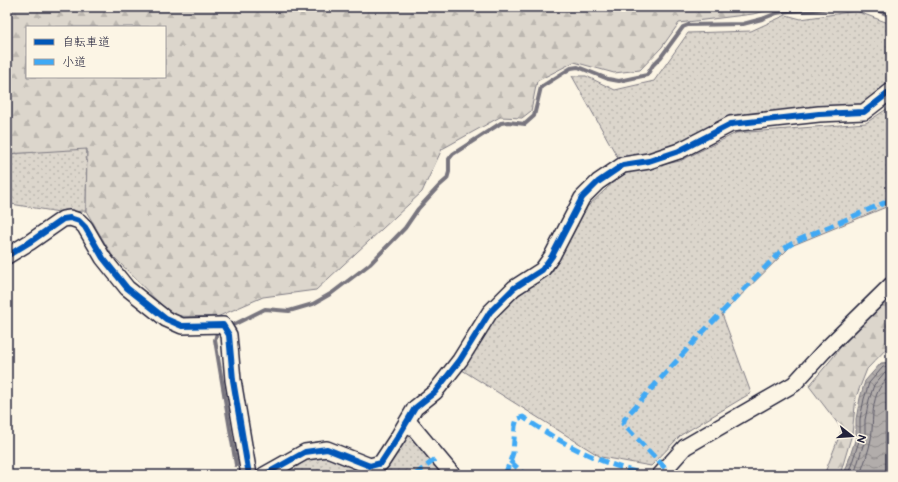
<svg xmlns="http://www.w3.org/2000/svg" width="898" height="482" viewBox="0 0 898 482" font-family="'Balsamiq Sans','Klee One',sans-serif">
  <defs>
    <pattern id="grass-dots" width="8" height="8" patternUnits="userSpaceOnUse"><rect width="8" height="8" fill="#dcd6cc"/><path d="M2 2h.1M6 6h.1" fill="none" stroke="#bcb7b0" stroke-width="1.8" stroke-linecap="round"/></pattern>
    <pattern id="forest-firs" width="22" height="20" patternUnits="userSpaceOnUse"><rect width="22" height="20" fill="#dcd6cc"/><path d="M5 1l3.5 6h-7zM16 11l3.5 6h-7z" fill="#bcb7b0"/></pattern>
    <pattern id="water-waves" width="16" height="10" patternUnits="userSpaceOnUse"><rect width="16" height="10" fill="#b2adab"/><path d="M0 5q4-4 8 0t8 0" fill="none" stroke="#908c8c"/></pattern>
  </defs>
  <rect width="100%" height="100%" fill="#fcf5e5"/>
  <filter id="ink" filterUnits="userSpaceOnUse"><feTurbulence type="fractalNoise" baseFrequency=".025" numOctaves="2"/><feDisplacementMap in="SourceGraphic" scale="8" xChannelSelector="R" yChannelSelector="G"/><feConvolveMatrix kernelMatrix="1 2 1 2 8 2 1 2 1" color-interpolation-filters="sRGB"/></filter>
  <g filter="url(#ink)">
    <!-- grass -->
    <path fill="url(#grass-dots)" stroke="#7f7c84" d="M856 11 891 24V82L861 106 727 117 670 150 618 158 572 76H586L615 90 654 81 688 33 751 31 786 15 801 19Z
      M891 106V205L791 246 722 314 751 393 681 435 651 466 601 457 462 370 502 307 552 272 587 207 623 173 680 161 736 133 866 123Z
      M87 148 86 211 59 212 11 204 7 206V154Z
      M409 428 445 475H380Z
      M317 454 371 475H282Z"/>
    <!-- forest -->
    <path fill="url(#forest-firs)" stroke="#7f7c84" fill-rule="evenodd" d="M7 7H781L753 14 679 23 662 47 640 70 614 73 574 62 537 81 531 111 522 118 500 117 442 149 422 192 316 290 263 297 217 317 172 316 112 255 86 211 87 149 7 154ZM27 27H165V77H27Z
      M891 291V344L867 369 856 397 852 434 840 475H824L842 429 809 386 834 356 854 328Z"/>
    <!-- water -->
    <path fill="url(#water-waves)" stroke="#78757e" d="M891 362V475H844L856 437V419L860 398 865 381 881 363Z"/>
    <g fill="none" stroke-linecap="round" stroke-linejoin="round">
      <!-- shore -->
      <path stroke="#5c5a68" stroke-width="1" d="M848 475 860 438V419L864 399 869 383 883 367 891 366
        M854 475 865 439V420L869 400 874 385 885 372 891 371
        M860 475C864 463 869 451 871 439 874 420 870 398 884 382 886 379 887 378 891 377"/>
      <!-- stream -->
      <path stroke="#78757e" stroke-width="4" d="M869 7 891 16
        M235 324 265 309 289 311 313 304 332 293 370 264 405 228 418 209 439 186 447 179 449 172V159L453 154 501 123 508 122 525 124 534 116 541 87 571 68 578 67 608 79 619 81 647 75 653 65 661 57 683 27 688 25 743 24 762 19 777 13 789 11 814 10 835 7
        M217 333 215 340 236 465"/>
      <!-- minor casing -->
      <g stroke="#22223b" stroke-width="18">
        <path id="minor" d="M7 256 30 242 63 219 70 218 79 221 85 227 103 258 127 288 166 319 182 326 223 325 229 335 233 380 249 475
          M408 421 453 475
          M264 475 305 452 327 449 370 466 381 463 398 437 415 408 435 392 460 360 490 312 514 288 542 270 552 256 582 198 598 182 623 165 649 161 679 151 731 124 819 114 864 112 891 91
          M660 475 685 447 794 384 824 351 891 285"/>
      </g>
      <!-- minor -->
      <use href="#minor" stroke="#fcf5e5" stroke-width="15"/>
      <!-- quiet -->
      <path stroke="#3fa9f5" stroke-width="5" stroke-dasharray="10 5" stroke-linecap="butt" d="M510 461 525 475
        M665 468 623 424 625 418 701 334 782 250 796 241 891 200
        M304 475H306
        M415 475 438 457
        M505 475 513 453 515 426 517 419 523 417C561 444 602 464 647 475"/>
      <!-- cycleway casing -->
      <g stroke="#fcf5e5" stroke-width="8">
        <path id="cycleway" d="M7 256 30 242 63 219 70 218 79 221 85 227 103 258 127 288 166 319 182 326 223 325 229 335 233 380 249 475
          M264 475 305 452 327 449 370 466 381 463 398 437 415 408 435 392 460 360 490 312 514 288 542 270 552 256 582 198 598 182 623 165 649 161 679 151 731 124 819 114 864 112 891 91"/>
      </g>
      <!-- cycleway -->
      <use href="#cycleway" stroke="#0057b8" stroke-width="6"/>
    </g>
  </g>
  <!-- margin -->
  <rect width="898" height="482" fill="none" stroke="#fcf5e5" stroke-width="24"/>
  <rect x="12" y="12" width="874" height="458" fill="none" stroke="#22223b" stroke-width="1.5" filter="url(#ink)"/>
  <!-- legend -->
  <rect x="26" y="26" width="140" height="52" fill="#fcf5e5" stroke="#a5a1a1"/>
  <rect x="34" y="39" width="20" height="6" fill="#0057b8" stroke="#a5a1a1"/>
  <text x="62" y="46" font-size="12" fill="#22223b">自転車道</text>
  <rect x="34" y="59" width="20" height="6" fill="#3fa9f5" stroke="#a5a1a1"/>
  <text x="62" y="66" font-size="12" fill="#22223b">小道</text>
  <!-- north arrow -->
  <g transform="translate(852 436) rotate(107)" stroke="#fcf5e5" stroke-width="3" paint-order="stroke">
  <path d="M0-3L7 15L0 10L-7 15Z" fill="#22223b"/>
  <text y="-6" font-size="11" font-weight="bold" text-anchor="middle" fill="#22223b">N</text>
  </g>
</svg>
